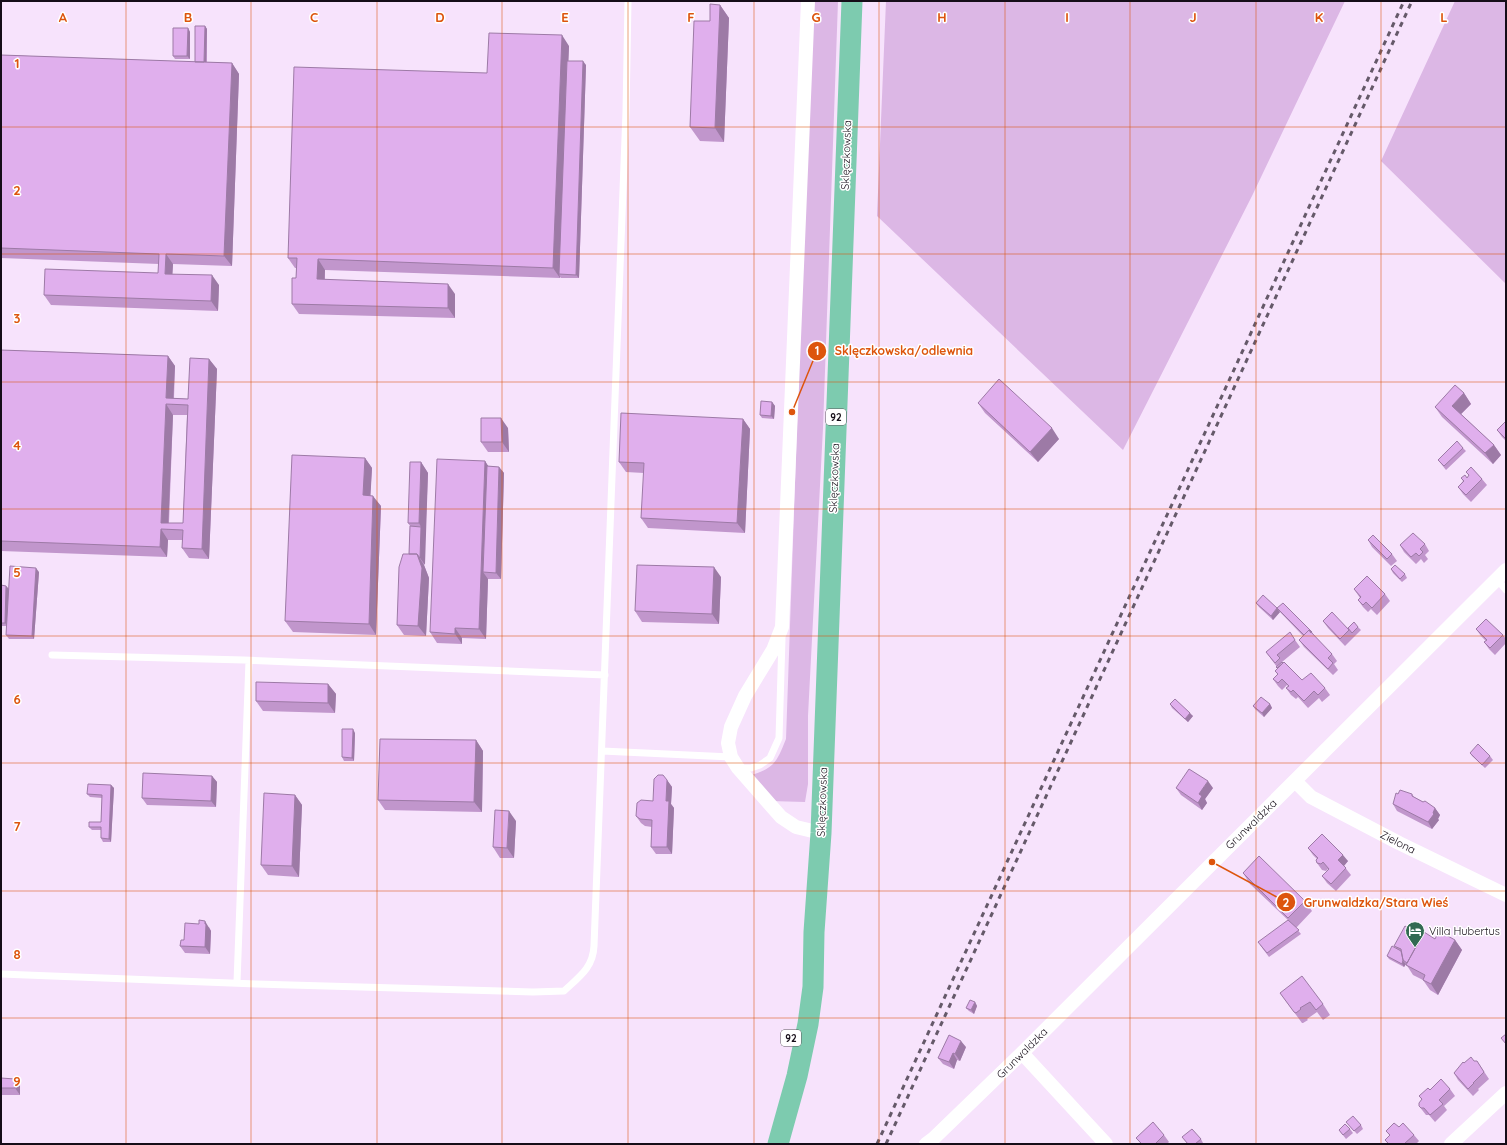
<svg xmlns="http://www.w3.org/2000/svg" width="1507" height="1145" viewBox="0 0 1507 1145" font-family="Quicksand,sans-serif">
  <rect width="100%" height="100%" fill="#f7e3fc"/>
  <!-- green -->
  <path fill="#dcb7e5" d="M812 1H838L823 428 808 716V784L805 802 770 801 751 775C775 768 777 761 786 739Z
    M886 1H1345L1252 196 1123 450 877 216Z
    M1455 1H1506V284L1381 161Z"/>
  <g fill="none" stroke-linecap="round" stroke-linejoin="round">
    <!-- lane -->
    <path stroke="#fff" stroke-width="7" d="M1497 579 1506 590
      M52 655 244 660 605 675
      M602 751 731 757
      M739 768H751L760 765 770 758 779 738 782 639
      M1 974 256 984 533 992 564 991C579 977 593 968 594 946L626 112 628 1
      M237 982 249 661"/>
    <!-- street -->
    <path stroke="#fff" stroke-width="14" d="M808 1 782 627 773 650 745 696 731 727 728 743 731 757 738 768 781 817 796 827 821 833
      M1295 781 1311 797 1399 843 1506 895
      M1022 1053 1106 1144
      M926 1144 934 1138 1022 1053 1506 570
      M1451 1144 1506 1093"/>
    <!-- primary -->
    <path stroke="#7dcbaf" stroke-width="21" d="M778 1144 797 1076 808 1024 813 987 814 932 821 833 852 1"/>
    <!-- rail -->
    <path stroke="#655969" stroke-width="3" stroke-dasharray="5 5" stroke-linecap="butt" d="M877 1144 1404 1
      M886 1144 1412 1"/>
  </g>
  <!-- wall -->
  <path fill="#c196cc" fill-rule="evenodd" d="M720 5 729 18 724 142 700 141 690 127 710 21Z
    M205 26 207 29V62L232 63 239 74 232 266 173 264 172 274 219 285 218 311 51 305 44 295 158 273 159 264 1 258V55L195 62Z
    M188 28 190 32V59H175L173 56Z
    M569 46 568 61 586 65 579 278H561L560 277V278L325 270V279L455 294V318L299 314 292 304 296 278V268H295L288 258 487 73Z
    M1 350 168 356 175 366 174 398 188 399 209 359 217 369 209 559 189 558 182 548 183 540H168L167 557 1 551ZM173 415H187L183 523H169Z
    M1464 393 1471 404 1461 414 1494 445 1501 455 1493 464 1442 417 1435 407Z
    M772 402 775 406 774 419 762 418 760 415Z
    M978 403 1059 439 1038 462 985 413Z
    M743 419 750 429 745 533 648 528 641 518 644 473 626 472 619 462Z
    M1506 421V441L1502 437 1497 430Z
    M508 428 509 452H488L481 442Z
    M1463 448 1466 451 1446 470 1438 460Z
    M365 458 372 468 370 496 381 506 376 635 293 632 285 621Z
    M485 461 488 466 499 467 504 473 501 579H488L486 639 462 638V644L437 643 430 632Z
    M421 462 428 473 424 565 429 578 426 636 404 635 397 625 409 554 410 526 408 523Z
    M1466 472 1482 479 1487 485 1471 502 1463 494 1458 487 1463 481 1461 478H1467L1469 476Z
    M1368 540 1392 554 1397 561 1391 566 1372 547Z
    M1425 544 1429 551 1425 555 1428 559 1424 563 1421 559 1416 564 1404 552 1400 545Z
    M1391 569 1405 574 1407 578 1402 582 1393 573Z
    M39 572 34 639H9L6 635 7 626H1V585L6 586 9 589Z
    M721 577 719 624 642 622 635 611Z
    M1354 589 1385 594 1390 601 1377 615 1371 609 1368 612 1363 607 1358 600 1360 598Z
    M1256 603 1280 612 1273 620 1259 607Z
    M1277 608 1312 632 1314 636 1332 654 1337 661 1334 664 1338 670 1333 675 1304 647 1299 640 1303 636 1280 612Z
    M1323 621 1348 628 1358 627 1361 630 1345 646 1328 628Z
    M1476 629 1503 635 1506 639V643L1495 655 1489 649 1484 642 1486 641 1481 636Z
    M1295 640 1300 647 1282 662 1302 680 1325 688 1330 695 1322 702 1319 698 1308 708 1298 697 1296 699 1291 695 1286 688 1288 686 1287 685 1282 690 1278 686 1273 679 1278 675 1275 671 1277 669V667L1266 652Z
    M328 684 336 694 335 713 263 711 256 701Z
    M1170 704 1193 716 1188 722 1172 708Z
    M1270 704 1272 708 1264 717 1255 709 1253 706Z
    M355 733 354 761H344L342 757Z
    M476 740 483 751 482 812 385 810 378 800Z
    M1470 753 1490 756 1493 760 1485 768 1472 756Z
    M212 776 217 782 216 807 147 805 142 798Z
    M667 780 672 787 671 804 674 808 672 854H656L651 847 652 827 645 826 641 823 636 816 653 801Z
    M111 785 114 788 111 842H103L101 838V830H92L89 827 101 822 102 798 90 797 87 794Z
    M1176 788H1213L1205 799 1207 803 1202 810 1181 795Z
    M1398 794H1412L1414 797 1435 808 1440 815 1438 819 1439 820 1432 829 1397 811 1393 804Z
    M295 795 302 805 299 877 268 875 261 865Z
    M516 821 514 858H500L493 847Z
    M1308 848 1348 861 1344 866 1351 875 1336 891 1327 883 1322 876 1328 870V869L1326 871 1322 870 1317 863V859L1313 855Z
    M1243 873 1305 901 1312 911 1296 928 1301 934 1269 957 1260 945 1288 920 1250 884Z
    M209 927 211 931 210 954 185 953 180 946 184 940Z
    M1422 936 1435 939 1455 940 1462 950 1438 995 1430 990 1423 980 1413 975 1406 964 1404 967 1389 959 1387 956 1396 948 1394 946Z
    M1280 993 1323 1004 1330 1015 1323 1020 1317 1012 1307 1019 1308 1020 1303 1023H1302Z
    M975 1002 977 1006 974 1014 969 1011 966 1008Z
    M966 1047 960 1061 957 1060 954 1069 943 1064 938 1058Z
    M1474 1061H1477L1489 1079 1478 1089 1479 1090 1473 1096 1458 1080 1454 1073 1464 1063Z
    M1 1078 20 1086V1095H1Z
    M1450 1089 1455 1096 1444 1106 1447 1110 1435 1122 1429 1115H1426L1419 1106 1422 1100 1419 1096 1430 1090Z
    M1346 1122 1361 1125 1363 1129 1357 1134Z
    M1399 1127 1414 1135 1419 1141 1416 1144H1388L1385 1140 1390 1136 1386 1131Z
    M1350 1129 1353 1133 1346 1139 1339 1130Z
    M1164 1135 1169 1142 1167 1144H1141L1136 1138Z
    M1182 1137 1201 1139 1203 1143 1202 1144H1188Z"/>
  <!-- shaded-wall -->
  <path fill="#9d7aa6" d="M720 5 729 18 724 142 715 128Z
    M205 26 207 29 206 66 204 63Z
    M188 28 190 32V59L187 56Z
    M562 35 569 46 561 274H559L560 277V278L553 268Z
    M583 61 586 65 579 278 576 275Z
    M232 63 239 74 232 266 224 256Z
    M166 254 173 264 172 284 165 274Z
    M318 259 325 270 324 289 317 279Z
    M212 275 219 285 218 311 211 301Z
    M448 284 455 294V318L448 308Z
    M168 356 175 366 173 405 166 398Z
    M209 359 217 369 209 559 202 549Z
    M1464 393 1471 404 1459 416 1452 406Z
    M772 402 775 406 774 419 771 416Z
    M166 404 173 415 168 530 161 523Z
    M501 418 508 428 509 452 502 442Z
    M743 419 750 429 745 533 737 523Z
    M1052 428 1059 439 1038 462 1030 452Z
    M1494 445 1501 455 1493 464 1485 453Z
    M365 458 372 468 370 505 363 495Z
    M485 461 492 472 483 572 488 579 486 639 479 629Z
    M421 462 428 473 425 565 420 558 421 527 419 523Z
    M499 467 504 473 501 579 496 573Z
    M373 496 381 506 376 635 369 624Z
    M161 529 168 540 167 557 160 547Z
    M417 554 424 565 429 578 426 636 418 626Z
    M714 567 721 577 719 624 712 614Z
    M36 568 39 572 34 639 32 636Z
    M6 586 9 589 7 626 5 623Z
    M1277 608 1280 612 1273 620 1271 616Z
    M455 628 462 638V644L455 634Z
    M328 684 336 694 335 713 328 703Z
    M1270 704 1272 708 1264 717 1262 713Z
    M1190 713 1193 716 1188 722 1185 719Z
    M353 729 355 733 354 761 352 758Z
    M476 740 483 751 482 812 474 802Z
    M212 776 217 782 216 807 211 801Z
    M667 780 672 787 671 804 674 808 672 854 667 847 666 801Z
    M1208 781 1213 788 1205 799 1207 803 1202 810 1198 803 1199 794Z
    M111 785 114 788 111 842 109 839Z
    M295 795 302 805 299 877 292 866Z
    M1435 808 1440 815 1438 819 1439 820 1432 829 1428 822Z
    M509 811 516 821 514 858 507 848Z
    M1343 855 1348 861 1343 867 1338 860Z
    M205 921 211 931 210 954 205 947Z
    M1455 940 1462 950 1438 995 1431 984Z
    M1403 961 1406 964 1404 967 1402 964Z
    M975 1002 977 1006 974 1014 971 1010Z
    M961 1041 966 1047 960 1061 955 1054Z
    M953 1053 957 1060 954 1069 949 1062Z
    M15 1079 20 1086V1095L15 1088Z"/>
  <!-- building -->
  <path fill="#e0afed" stroke="#9d7aa6" fill-rule="evenodd" d="M710 4 720 5 715 128 690 127 694 21H710Z
    M195 26H205L204 62H195Z
    M173 28H188L187 56H173Z
    M489 33 562 35 553 268 318 259 317 279 448 284V308L292 304V278H296L297 258H288L294 67 487 73Z
    M1 55 232 63 224 256 166 254 165 274 212 275 211 301 44 295 45 269 158 273 159 254 1 248Z
    M567 61H583L576 275 559 274Z
    M1 350 168 356 166 398 188 399 190 358 209 359 202 549 182 548 183 530 161 529 160 547 1 541ZM166 404 188 405 183 523H161Z
    M999 379 1052 428 1030 452 978 403Z
    M1455 385 1464 393 1452 406 1494 445 1485 453 1435 407Z
    M761 401 772 402 771 416 760 415Z
    M621 413 743 419 737 523 641 518 644 463 619 462Z
    M481 418H501L502 442H481Z
    M1506 421V439L1497 430Z
    M1457 441 1463 448 1444 466 1438 460Z
    M292 455 365 458 363 495 373 496 369 624 285 621Z
    M437 459 485 461 479 629 455 628V634L430 632Z
    M410 462H421L419 523H408Z
    M487 466 499 467 496 573 483 572Z
    M1471 467 1482 479 1466 495 1458 487 1464 481 1461 478 1465 475 1467 478 1469 475 1466 472Z
    M410 526 421 527 420 558 417 554H409Z
    M1413 533 1425 544 1420 549 1423 552 1419 556 1416 553 1411 557 1400 545Z
    M1373 535 1392 554 1387 559 1368 540Z
    M403 554H417L422 568 418 626 397 625 399 567Z
    M637 565 714 567 712 614 635 611Z
    M1395 565 1405 574 1400 579 1391 569Z
    M10 566 36 568 32 636 6 635Z
    M1367 576 1385 594 1372 608 1366 602 1363 605 1358 600 1361 597 1354 589Z
    M1 585 6 586 5 623H1Z
    M1263 595 1277 608 1271 616 1256 603Z
    M1283 603 1312 632 1311 633 1309 630 1304 635 1277 608Z
    M1332 612 1349 630 1340 639 1323 621Z
    M1486 619 1503 635 1490 648 1484 642 1487 640 1476 629Z
    M1354 622 1358 627 1352 633 1348 628Z
    M1309 630 1332 654 1328 658 1333 663 1328 669 1299 640Z
    M1290 632 1295 640 1277 655 1280 658 1275 663 1266 652Z
    M1282 662 1283 663 1277 668 1276 667Z
    M1284 662 1302 680 1311 673 1325 688 1318 695 1314 691 1304 701 1293 690 1291 692 1286 688 1289 686 1282 679 1278 683 1273 679 1278 674 1275 671Z
    M256 682 328 684V703L256 701Z
    M1261 697 1270 704 1262 713 1253 706Z
    M1175 699 1190 713 1185 719 1170 704Z
    M342 729H353L352 758 342 757Z
    M380 739 476 740 474 802 378 800Z
    M1478 744 1490 756 1482 765 1470 753Z
    M1189 769 1208 781 1199 794 1202 796 1198 803 1176 788Z
    M143 773 212 776 211 801 142 798Z
    M658 775H663L667 780 666 801H669L667 847H651L652 820 640 819 636 816 637 803 641 800 653 801 654 779Z
    M88 784 111 785 109 839 101 838V827H89V822H101L102 795 87 794Z
    M1400 790 1412 794V796L1423 802 1425 801 1435 808 1433 813 1434 814 1428 822 1393 804 1396 793 1398 794Z
    M264 793 295 795 292 866 261 865Z
    M495 810 509 811 507 848 493 847Z
    M1322 834 1343 855 1338 860 1346 868 1331 884 1322 876 1329 869 1323 862 1321 864 1317 863 1316 860 1318 858 1308 848Z
    M1259 856 1305 901 1288 918 1243 873Z
    M199 920 205 921V924H206L205 947 180 946 181 940H184L185 923 199 924Z
    M1288 920 1299 930 1267 953 1258 942Z
    M1405 926 1422 936 1407 963 1403 960 1401 949 1394 946Z
    M1439 931 1455 940 1431 984 1423 980 1425 975 1406 965 1424 932 1435 939Z
    M1392 946 1401 951 1403 960 1402 964 1387 956Z
    M1302 976 1323 1004 1316 1010 1310 1002 1300 1008 1301 1009 1296 1013 1294 1012 1280 993Z
    M970 1000 975 1002 971 1010 966 1008Z
    M1506 1034V1044L1501 1038Z
    M949 1035 961 1041 955 1054 953 1053 949 1062 938 1058Z
    M1471 1057 1474 1061H1477L1484 1072 1473 1083H1474L1468 1089 1454 1073 1463 1062 1464 1063Z
    M1 1078 15 1079V1088H1Z
    M1441 1079 1450 1089 1439 1100 1443 1104 1430 1115 1424 1108H1421L1419 1106V1103L1422 1099 1419 1096 1428 1088 1430 1090Z
    M1353 1116 1361 1125 1354 1131 1346 1122Z
    M1153 1122 1164 1135 1155 1144H1142L1136 1138Z
    M1394 1123 1399 1127 1403 1123 1414 1135 1404 1144H1389L1385 1140 1390 1135 1386 1131Z
    M1345 1124 1350 1129 1343 1135 1339 1130Z
    M1192 1129 1201 1139 1195 1144H1188L1182 1137Z"/>
  <!-- grid -->
  <path fill="none" stroke="#dd550d" stroke-width="1" stroke-opacity="0.55" d="M126 1V1144M251 1V1144M377 1V1144M502 1V1144M628 1V1144M754 1V1144M879 1V1144M1005 1V1144M1130 1V1144M1256 1V1144M1381 1V1144M1 127H1506M1 254H1506M1 382H1506M1 509H1506M1 636H1506M1 763H1506M1 891H1506M1 1018H1506"/>
  <!-- icons -->
  <defs>
    <g id="hotel-pin" transform="scale(1)"><path d="M0 17L-7.5 6A9.5 9.5 0 1 1 7.5 6Z" fill="#326a52" stroke="#fff"/><path d="M-6-4.5h1.5V1H6V5H4.5V3h-9V5H-6ZM-4 0a1.8 1.8 0 1 1 3.6 0ZM.5 0V-2.5h3Q6-2.5 6 0Z" fill="#fff"/></g>
  </defs>
  <g fill-rule="evenodd">
    <use href="#hotel-pin" x="1415" y="931"/>
  </g>
  <g text-anchor="middle" stroke-width="3" stroke-linejoin="round" paint-order="stroke">
    <!-- shield labels -->
    <g fill="#fff" stroke="#5b565d" stroke-width="1">
      <rect x="826" y="409" width="20" height="16" rx="3"/>
      <rect x="781" y="1030" width="20" height="16" rx="3"/>
    </g>
    <g font-size="10" font-weight="bold" fill="#150d18">
      <text x="836" y="421">92</text>
      <text x="791" y="1042">92</text>
    </g>
    <!-- street labels -->
    <g font-size="11" fill="#150d18" stroke="#fff">
      <text transform="translate(846 155) rotate(-88)" y="4">Sklęczkowska</text>
      <text transform="translate(834 478) rotate(-88)" y="4">Sklęczkowska</text>
      <text transform="translate(822 802) rotate(-88)" y="4">Sklęczkowska</text>
      <text transform="translate(1251 824) rotate(-44)" y="4">Grunwaldzka</text>
      <text transform="translate(1398 842) rotate(27)" y="4">Zielona</text>
      <text transform="translate(1022 1053) rotate(-45)" y="4">Grunwaldzka</text>
    </g>
    <!-- poi labels -->
    <g font-size="11" fill="#150d18" stroke="#fff" text-anchor="start">
      <text x="1429" y="935">Villa Hubertus</text>
    </g>
  </g>
  <g font-size="13" text-anchor="middle" font-weight="bold" fill="#dd550d" stroke="#fff" stroke-width="3" stroke-linejoin="round" paint-order="stroke">
    <text x="63" y="22">A</text>
    <text x="188" y="22">B</text>
    <text x="314" y="22">C</text>
    <text x="440" y="22">D</text>
    <text x="565" y="22">E</text>
    <text x="691" y="22">F</text>
    <text x="816" y="22">G</text>
    <text x="942" y="22">H</text>
    <text x="1067" y="22">I</text>
    <text x="1193" y="22">J</text>
    <text x="1319" y="22">K</text>
    <text x="1444" y="22">L</text>
    <text x="17" y="68">1</text>
    <text x="17" y="195">2</text>
    <text x="17" y="323">3</text>
    <text x="17" y="450">4</text>
    <text x="17" y="577">5</text>
    <text x="17" y="704">6</text>
    <text x="17" y="831">7</text>
    <text x="17" y="959">8</text>
    <text x="17" y="1086">9</text>
  </g>
  <!-- callouts -->
  <path fill="none" stroke="#dd550d" stroke-width="1.5" d="M792 412L817 351M1212 862L1286 902"/>
  <g fill="#dd550d" stroke="#fff" stroke-width="1.5">
    <circle cx="792" cy="412" r="4"/>
    <circle cx="1212" cy="862" r="4"/>
    <circle cx="817" cy="351" r="10"/>
    <circle cx="1286" cy="902" r="10"/>
  </g>
  <g font-size="12" text-anchor="middle" font-weight="bold" fill="#fff">
    <text x="817" y="355">1</text>
    <text x="1286" y="907">2</text>
  </g>
  <g font-size="12" text-anchor="middle" font-weight="bold" fill="#dd550d" stroke="#fff" stroke-width="3" stroke-linejoin="round" paint-order="stroke">
    <text x="904" y="355">Sklęczkowska/odlewnia</text>
    <text x="1376" y="907">Grunwaldzka/Stara Wieś</text>
  </g>
  <!-- border -->
  <rect width="1507" height="1145" fill="none" stroke="#150d18" stroke-width="4"/>
</svg>
